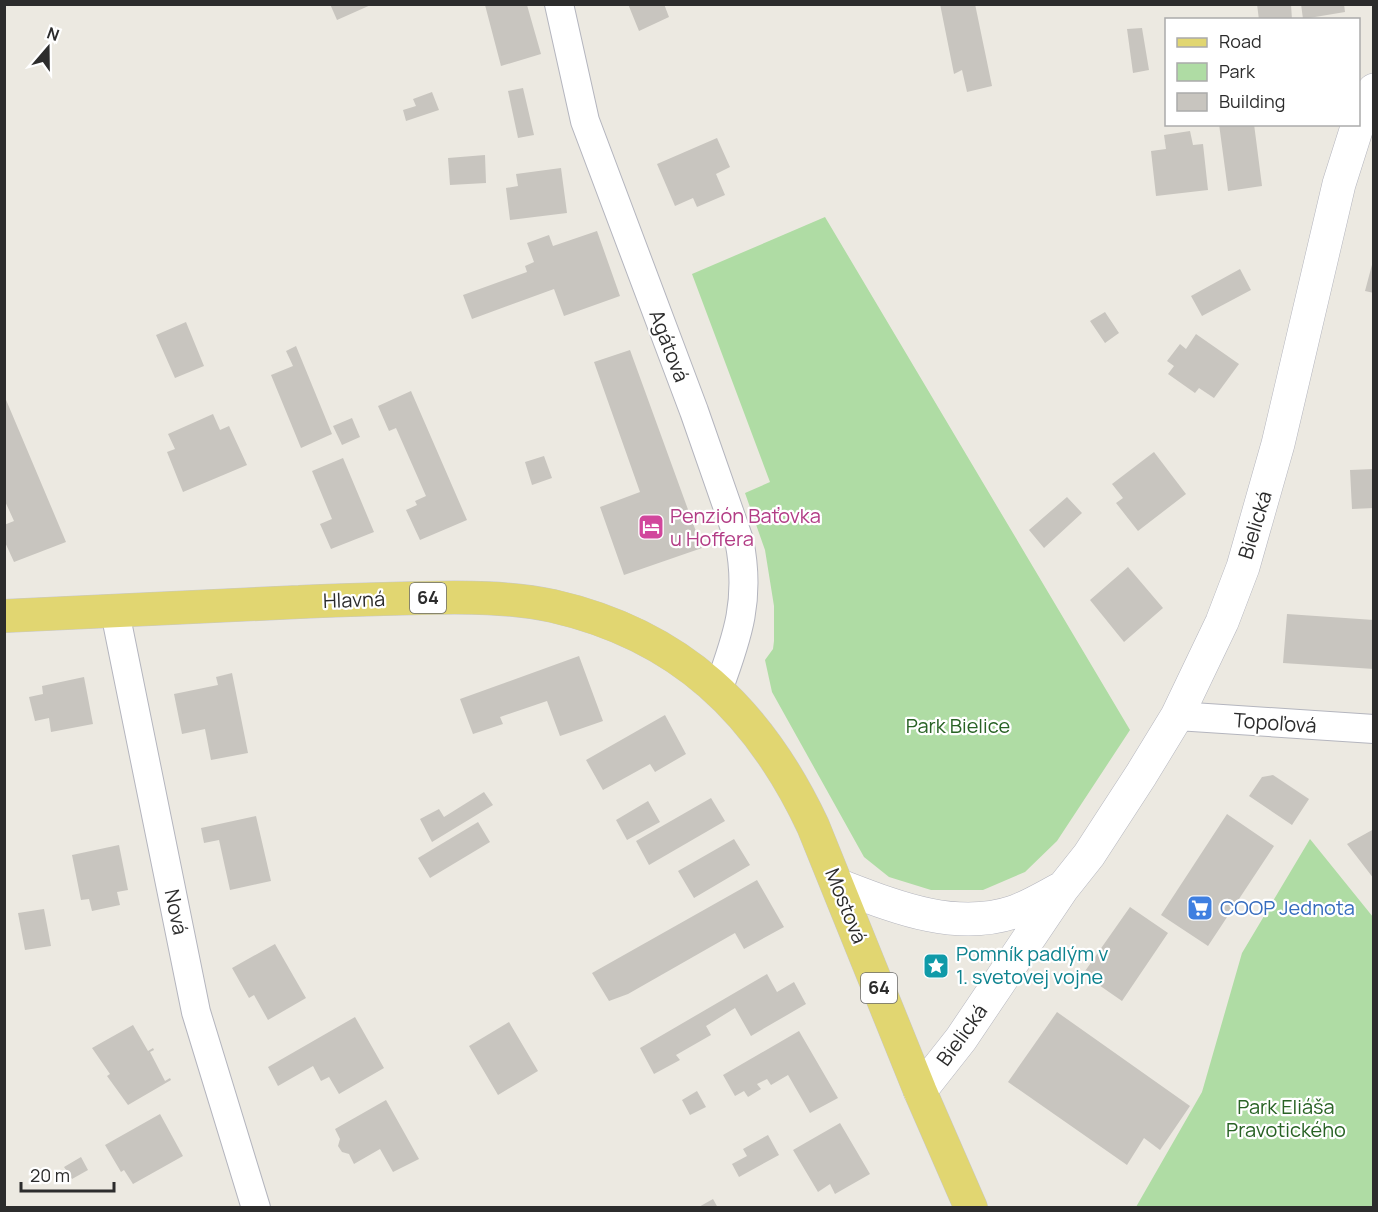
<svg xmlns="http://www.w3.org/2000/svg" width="1378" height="1212" viewBox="0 0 1378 1212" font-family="Manrope,sans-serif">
  <rect width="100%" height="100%" fill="#ece9e1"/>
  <!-- green -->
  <path fill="#afdca4" d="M825 217 1130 730 1057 841 1025 872 983 890H931L889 877 864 857 772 692 765 660 773 649 774 641V606L765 550 745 493 770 482 692 274Z
    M1310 839 1373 917V1207H1136L1202 1092 1242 953Z"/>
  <!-- building -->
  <path fill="#c8c5bf" d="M330 4H373L337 20Z
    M628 4H664L669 17 639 31Z
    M940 4H975L992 86 967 92 962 70 954 74Z
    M1257 4H1291L1292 20H1259Z
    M1301 4H1344L1345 12 1303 19Z
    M485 5H527L541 54 501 66Z
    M1142 28 1149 70 1133 73 1127 29Z
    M523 88 534 135 518 138 508 91Z
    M432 92 439 110 406 121 403 110 416 106 413 99Z
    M1219 124H1254L1262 186 1228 191Z
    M1190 131 1193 145 1203 144 1208 190 1156 196 1151 151 1166 149 1164 135Z
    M717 138 730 167 716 174 725 195 697 207 693 198 675 206 657 164Z
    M485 155 486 183 450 185 448 158Z
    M561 168 567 213 510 220 506 188 518 186 516 174Z
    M597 231 620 296 564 316 554 289 472 319 463 295 527 272 525 266 534 262 527 243 549 235 553 246Z
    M1373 261H1374V293L1365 291Z
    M1240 269 1251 290 1202 316 1191 296Z
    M1105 312 1119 333 1105 343 1090 321Z
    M186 322 204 366 175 378 156 335Z
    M1196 334 1239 364 1214 398 1199 388 1195 393 1168 374 1174 366 1167 361 1180 344 1186 349Z
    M296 346 332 434 301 448 271 375 293 366 286 351Z
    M630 350 702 548 624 575 600 507 640 492 594 362Z
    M411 391 467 520 420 540 406 510 417 505 415 501 426 496 396 428 389 431 378 406Z
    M4 395 66 542 14 562 4 540V525L14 521 4 499Z
    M213 414 220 430 229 426 247 465 183 492 167 452 175 449 168 434Z
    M352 418 360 437 342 445 333 426Z
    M1154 452 1186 494 1138 531 1116 503 1123 498 1112 484Z
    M544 456 552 478 532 485 525 462Z
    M343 458 374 532 331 549 320 524 332 519 312 471Z
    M1374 469V508L1352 509 1350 470Z
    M1067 497 1082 513 1044 548 1029 530Z
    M1128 567 1163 608 1124 642 1090 600Z
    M1287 614 1374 620V669L1283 663Z
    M579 656 603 721 560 736 547 701 500 717 503 724 473 734 460 699Z
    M232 673 248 753 211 760 205 729 182 734 174 694 218 685 216 677Z
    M84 677 93 724 51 732 49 718 35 721 29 697 43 694 42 686Z
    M665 715 686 754 655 772 650 764 603 790 586 760Z
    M1273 775 1309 799 1292 825 1249 796 1262 777Z
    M484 792 493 805 432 842 420 819 439 809 444 817Z
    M711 798 725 821 649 865 636 841Z
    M648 801 660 822 627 840 616 820Z
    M1227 814 1274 846 1208 946 1161 915Z
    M256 816 271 881 230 890 219 840 204 843 201 828Z
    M478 822 490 842 430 878 418 858Z
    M1374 829V879L1347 844Z
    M734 839 750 865 694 898 678 871Z
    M119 845 128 890 117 892 120 905 92 911 89 899 81 900 72 855Z
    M757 880 784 927 744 949 735 933 628 994 609 1001 592 973Z
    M1130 907 1168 933 1122 1001 1083 974Z
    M44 909 51 946 25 950 18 913Z
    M275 944 306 998 268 1020 254 995 249 998 232 968Z
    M767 974 777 992 794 982 806 1004 751 1036 735 1008 706 1026 711 1035 676 1055 680 1060 654 1074 640 1048Z
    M1057 1012 1190 1106 1160 1150 1144 1138 1127 1165 1008 1082Z
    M355 1017 384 1068 339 1094 329 1077 321 1081 313 1066 278 1086 268 1067Z
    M509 1022 538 1071 498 1095 469 1046Z
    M133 1025 148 1051 153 1048 154 1050 150 1052 165 1081 170 1078 171 1080 128 1105 107 1076 110 1074 92 1048Z
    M799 1031 838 1098 810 1113 788 1075 771 1085 767 1079 757 1084 761 1089 748 1097 744 1091 735 1096 723 1075Z
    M697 1091 706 1107 690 1115 682 1100Z
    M386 1100 419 1159 393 1172 380 1149 354 1164 349 1154 342 1152 338 1146 340 1139 335 1129Z
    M160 1114 183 1156 133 1184 124 1170 121 1172 105 1145Z
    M840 1123 870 1174 835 1194 830 1184 818 1192 793 1150Z
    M768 1135 779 1155 739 1177 732 1164 747 1156 743 1149Z
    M81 1157 88 1170 72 1179 64 1167Z
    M713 1199 718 1208H697Z"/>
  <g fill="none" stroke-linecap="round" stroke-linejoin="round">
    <!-- minor casing -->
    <g stroke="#b4b5be" stroke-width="30">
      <path id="minor" d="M559 4 585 121 694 411 739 540C751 598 738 636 718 690
        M115 612 196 1012 256 1208
        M1177 716 1374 729"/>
    </g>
    <!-- secondary casing -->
    <g stroke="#b4b5be" stroke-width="34">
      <path id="secondary" d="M1358 124 1374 90
        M838 885C893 906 954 932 1014 912 1030 906 1045 897 1060 889
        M920 1091 961 1039 1062 889 1089 855 1141 775 1177 716 1222 622 1243 567 1278 444 1339 184 1358 124"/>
    </g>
    <!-- primary casing -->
    <g stroke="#c8c8c8" stroke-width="34">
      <path id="primary" d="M4 616C103 612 201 607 299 602 340 600 381 599 422 598 465 597 511 597 553 606 680 635 759 711 813 826L920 1091 971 1208"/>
    </g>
    <!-- minor -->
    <use href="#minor" stroke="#fff" stroke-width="28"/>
    <!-- secondary -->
    <use href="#secondary" stroke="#fff" stroke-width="33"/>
    <!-- primary -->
    <use href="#primary" stroke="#e1d671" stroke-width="33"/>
  </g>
  <!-- icons -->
  <defs>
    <g id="hotel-square" transform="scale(1.35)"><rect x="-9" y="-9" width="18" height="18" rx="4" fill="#d1479c" stroke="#fff"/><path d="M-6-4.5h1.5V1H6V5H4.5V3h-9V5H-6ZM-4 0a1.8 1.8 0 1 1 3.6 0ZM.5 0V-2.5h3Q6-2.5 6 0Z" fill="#fff"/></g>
    <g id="supermarket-square" transform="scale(1.35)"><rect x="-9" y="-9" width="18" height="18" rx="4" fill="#3f7fe0" stroke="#fff"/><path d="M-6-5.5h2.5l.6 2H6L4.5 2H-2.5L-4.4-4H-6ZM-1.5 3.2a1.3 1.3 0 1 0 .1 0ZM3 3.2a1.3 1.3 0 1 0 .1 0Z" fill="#fff"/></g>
    <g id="sight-square" transform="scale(1.35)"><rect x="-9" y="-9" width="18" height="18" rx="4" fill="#0f9aa8" stroke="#fff"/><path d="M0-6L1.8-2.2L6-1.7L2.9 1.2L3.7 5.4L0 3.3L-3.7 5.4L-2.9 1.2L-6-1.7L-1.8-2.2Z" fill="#fff"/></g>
  </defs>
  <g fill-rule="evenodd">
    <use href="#hotel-square" x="651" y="527"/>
    <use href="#supermarket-square" x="1200" y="908"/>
    <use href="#sight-square" x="936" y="966"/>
  </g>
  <g text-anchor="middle" stroke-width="4.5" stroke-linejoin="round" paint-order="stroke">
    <!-- shield labels -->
    <g fill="#fff" stroke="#6b6b6b" stroke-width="1.5">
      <rect x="410" y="583" width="36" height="30" rx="4.5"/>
      <rect x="861" y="973" width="36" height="30" rx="4.5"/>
    </g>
    <g font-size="18" font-weight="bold" fill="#2c2c2c">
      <text x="428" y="604">64</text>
      <text x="879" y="994">64</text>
    </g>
    <!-- street labels -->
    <g font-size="20" fill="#2c2c2c" stroke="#fff">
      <text transform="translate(669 346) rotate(69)" y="7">Agátová</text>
      <text transform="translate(1255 525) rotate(-73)" y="7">Bielická</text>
      <text transform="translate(354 600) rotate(-2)" y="7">Hlavná</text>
      <text transform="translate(1275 723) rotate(4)" y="7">Topoľová</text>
      <text transform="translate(846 906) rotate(68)" y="7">Mostová</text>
      <text transform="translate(176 912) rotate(78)" y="7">Nová</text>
      <text transform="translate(962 1035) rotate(-54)" y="7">Bielická</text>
    </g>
    <!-- hotel labels -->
    <g font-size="20" fill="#b23c85" stroke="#fff" text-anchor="start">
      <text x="670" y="523">Penzión Baťovka<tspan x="670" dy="23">u Hoffera</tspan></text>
    </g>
    <!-- park labels -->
    <g font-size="20" fill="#286224" stroke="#fff">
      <text x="958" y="733">Park Bielice</text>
      <text x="1286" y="1114">Park Eliáša<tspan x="1286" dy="23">Pravotického</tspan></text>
    </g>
    <!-- shop labels -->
    <g font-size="20" fill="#366cbe" stroke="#fff" text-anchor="start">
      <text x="1220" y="915">COOP Jednota</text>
    </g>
    <!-- culture labels -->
    <g font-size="20" fill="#0d838f" stroke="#fff" text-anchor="start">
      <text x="956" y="961">Pomník padlým v<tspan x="956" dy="23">1. svetovej vojne</tspan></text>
    </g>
  </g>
  <!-- border -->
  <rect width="1378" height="1212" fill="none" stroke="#2c2c2c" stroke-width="12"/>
  <!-- legend -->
  <rect x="1165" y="18" width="195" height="108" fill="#ffffff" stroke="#ababab" stroke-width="1.5"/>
  <rect x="1177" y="38" width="30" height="9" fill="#e1d671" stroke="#ababab" stroke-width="1.5"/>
  <text x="1219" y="48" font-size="18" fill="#2c2c2c">Road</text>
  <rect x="1177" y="63" width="30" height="18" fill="#afdca4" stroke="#ababab" stroke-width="1.5"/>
  <text x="1219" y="78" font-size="18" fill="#2c2c2c">Park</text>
  <rect x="1177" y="93" width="30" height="18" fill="#c8c5bf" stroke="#ababab" stroke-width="1.5"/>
  <text x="1219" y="108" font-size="18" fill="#2c2c2c">Building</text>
  <!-- north arrow -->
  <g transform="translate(48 48) rotate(20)" stroke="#ffffff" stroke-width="4.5" paint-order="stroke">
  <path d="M0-4.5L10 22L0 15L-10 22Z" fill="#2c2c2c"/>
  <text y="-9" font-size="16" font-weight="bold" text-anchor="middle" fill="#2c2c2c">N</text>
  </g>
  <!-- scale -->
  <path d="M21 1182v9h93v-9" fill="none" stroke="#2c2c2c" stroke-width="3"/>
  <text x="30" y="1182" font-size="18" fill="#2c2c2c" stroke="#ffffff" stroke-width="4.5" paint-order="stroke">20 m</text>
</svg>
